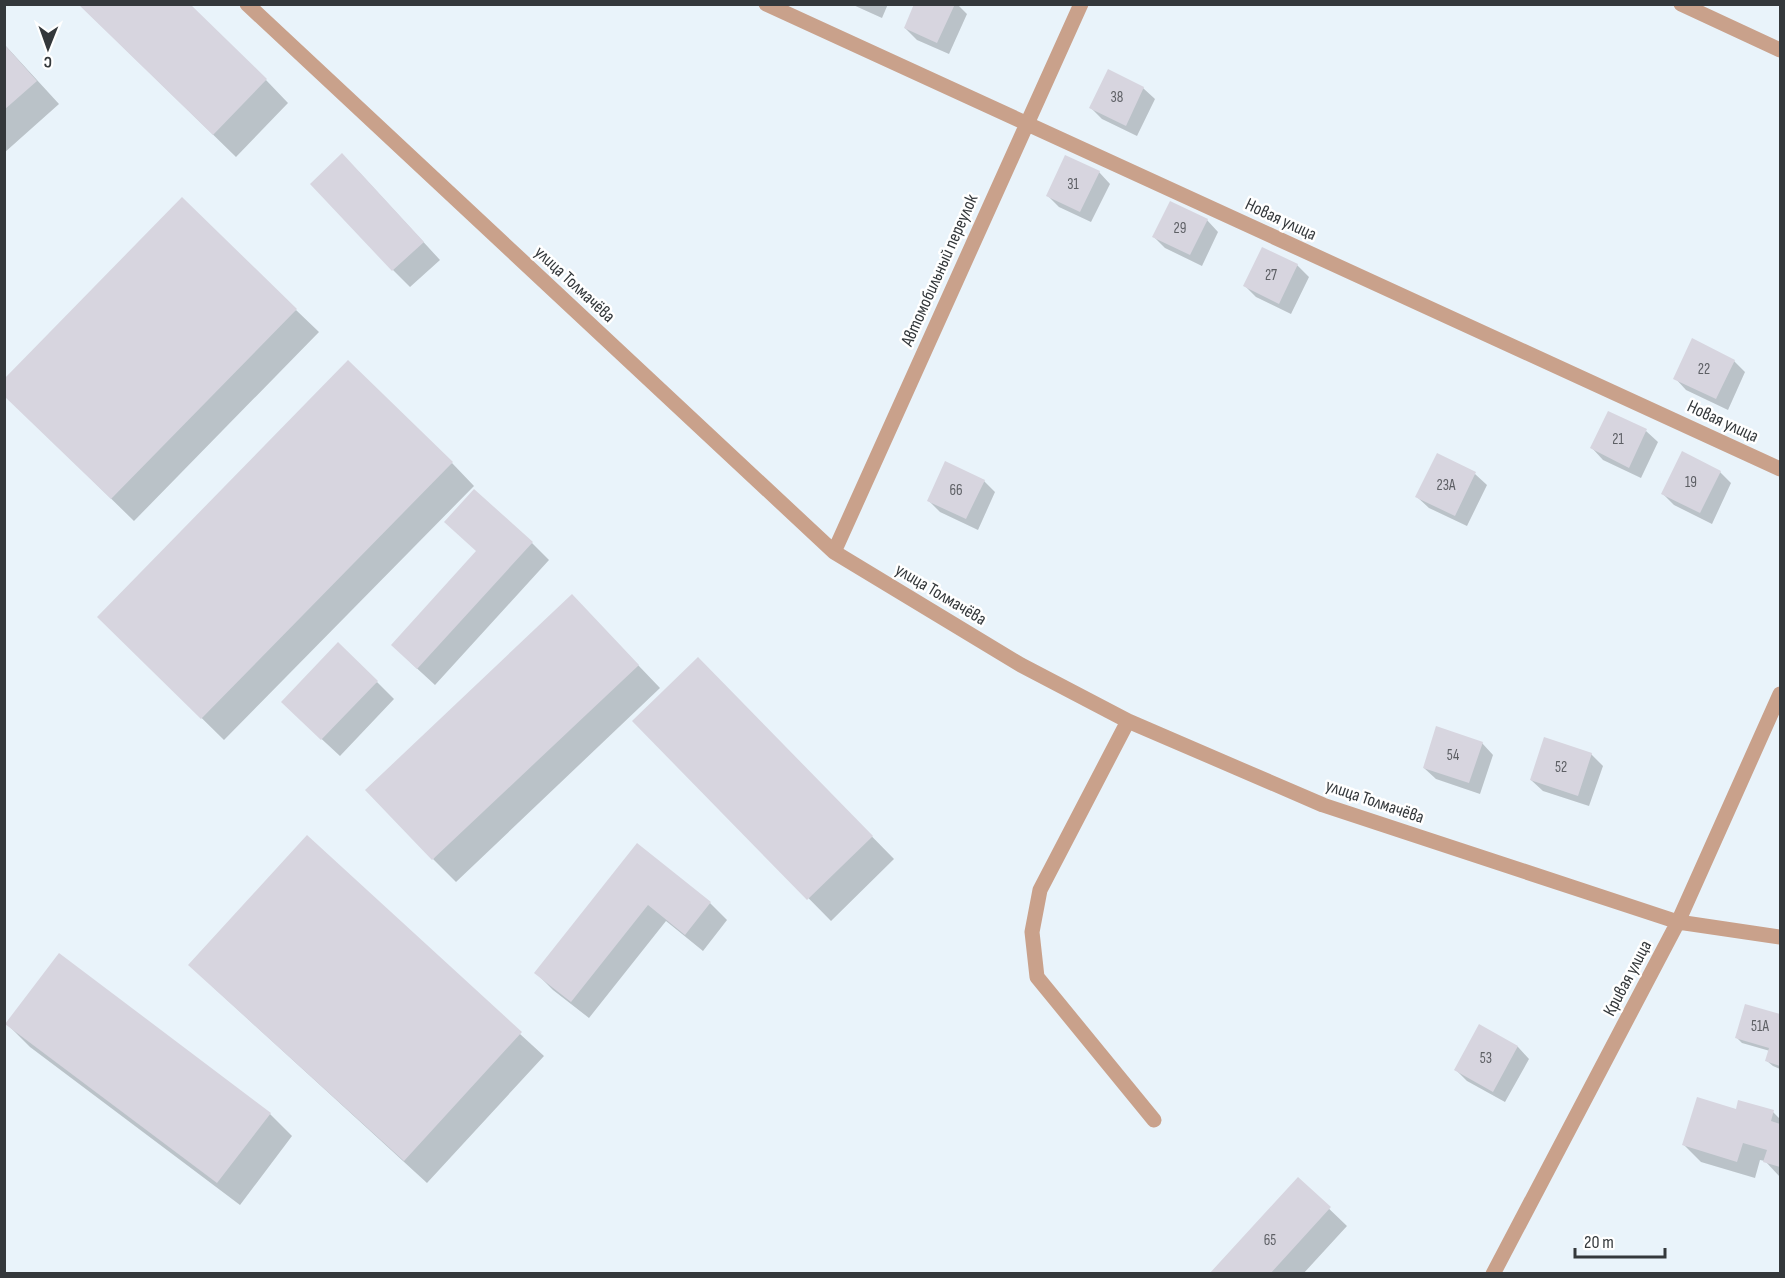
<svg xmlns="http://www.w3.org/2000/svg" width="1785" height="1278" viewBox="0 0 1785 1278" font-family="'Sofia Sans Condensed',sans-serif">
  <rect width="100%" height="100%" fill="#e9f3fa"/>
  <!-- shadow -->
  <path fill="#0003" d="M79 4 266 80 288 103 236 157Z
    M851 4H888L882 18Z
    M916 4H957L967 14 949 54 917 40 905 28Z
    M4 44 59 104 4 153Z
    M1143 88 1155 99 1137 136 1102 119 1091 108Z
    M359 172 440 260 410 287 393 270Z
    M1099 172 1110 184 1091 222 1059 207 1048 196Z
    M1207 220 1218 232 1202 266 1165 248 1154 237Z
    M1297 265 1309 277 1291 314 1256 297 1245 286Z
    M296 310 319 332 134 521 4 394Z
    M1734 361 1745 372 1728 410 1686 390 1675 378Z
    M1646 431 1658 442 1641 478 1603 460 1592 448Z
    M1437 455 1475 474 1487 485 1467 526 1429 508 1417 497Z
    M452 463 474 486 224 740 99 617Z
    M1720 472 1731 483 1712 524 1674 505 1663 494Z
    M984 481 995 492 978 530 940 512 928 500Z
    M532 543 549 560 435 685 410 662 478 552Z
    M594 619 660 688 456 882 433 859Z
    M698 659 894 859 831 921 634 721Z
    M377 682 394 699 340 756 300 719Z
    M1482 743 1493 755 1480 794 1436 779 1424 768Z
    M1591 754 1603 766 1589 806 1543 791 1531 780Z
    M307 838 544 1056 427 1183 213 987Z
    M637 845 710 903 727 920 703 951 666 921 589 1018 553 990 536 973Z
    M1746 1006 1780 1015V1069L1773 1066 1767 1061 1770 1051 1742 1043 1737 1038Z
    M7 1024 270 1114 292 1136 240 1205 30 1047Z
    M1479 1027 1518 1047 1529 1059 1505 1102 1467 1081 1456 1070Z
    M1737 1111 1773 1112 1780 1119V1177L1765 1161 1760 1160 1755 1178 1701 1162 1684 1145Z
    M1298 1179 1347 1226 1303 1274H1211Z"/>
  <!-- building -->
  <path fill="#d7d5df" d="M78 4H190L267 79 213 135Z
    M914 4H955L937 43 904 28Z
    M4 44 37 81 4 110Z
    M1108 69 1144 87 1126 126 1089 108Z
    M342 153 424 242 392 271 310 184Z
    M1065 155 1100 171 1080 212 1046 196Z
    M182 197 297 309 111 499 4 396V379Z
    M1170 201 1208 219 1190 255 1152 237Z
    M1262 247 1298 264 1279 304 1243 286Z
    M1692 338 1735 360 1716 399 1673 379Z
    M348 360 453 462 201 719 97 617Z
    M1608 411 1647 429 1629 468 1590 448Z
    M1682 451 1721 471 1700 513 1661 494Z
    M1437 453 1476 472 1455 516 1415 497Z
    M945 461 985 480 966 519 927 501Z
    M474 489 533 542 417 669 391 645 476 551 444 522Z
    M572 594 639 665 432 860 365 790Z
    M338 642 378 681 321 740 281 702Z
    M698 657 873 836 807 900 632 721Z
    M1436 726 1483 742 1469 783 1423 768Z
    M1544 737 1592 753 1578 796 1530 780Z
    M307 835 522 1032 404 1161 188 965Z
    M637 843 711 902 685 935 648 905 571 1002 534 973Z
    M59 953 271 1113 217 1183 5 1024Z
    M1745 1004 1780 1014V1066L1765 1061 1769 1048 1735 1038Z
    M1479 1024 1518 1046 1493 1092 1454 1070Z
    M1697 1097 1736 1109 1738 1100 1774 1110 1771 1121 1780 1124V1167L1763 1162 1767 1150 1743 1143 1737 1162 1682 1145Z
    M1298 1177 1331 1207 1270 1274H1209Z"/>
  <g fill="none" stroke-linecap="round" stroke-linejoin="round">
    <!-- minor -->
    <path stroke="#c9a18b" stroke-width="15" d="M247 4 834 552 1021 665 1128 721 1323 805 1678 922 1780 937
      M766 4 1780 469
      M1681 4 1780 50
      M834 552 1081 4
      M1128 721 1040 890 1032 932 1037 977 1154 1120
      M1493 1274 1678 922 1780 694"/>
  </g>
  <g text-anchor="middle" stroke-width="5" stroke-linejoin="round" paint-order="stroke">
    <!-- number labels -->
    <g font-size="15" fill="#5d5f64">
      <text x="1117" y="102">38</text>
      <text x="1073" y="189">31</text>
      <text x="1180" y="233">29</text>
      <text x="1271" y="280">27</text>
      <text x="1704" y="374">22</text>
      <text x="1618" y="444">21</text>
      <text x="1691" y="487">19</text>
      <text x="1446" y="490">23А</text>
      <text x="956" y="495">66</text>
      <text x="1453" y="760">54</text>
      <text x="1561" y="772">52</text>
      <text x="1760" y="1031">51А</text>
      <text x="1486" y="1063">53</text>
      <text x="1270" y="1245">65</text>
    </g>
    <!-- street labels -->
    <g font-size="18" fill="#34383b" stroke="#fff">
      <text transform="translate(1281 219) rotate(25)" y="6">Новая улица</text>
      <text transform="translate(939 270) rotate(-66)" y="6">Автомобильный переулок</text>
      <text transform="translate(575 284) rotate(43)" y="6">улица Толмачёва</text>
      <text transform="translate(1723 421) rotate(25)" y="6">Новая улица</text>
      <text transform="translate(941 594) rotate(31)" y="6">улица Толмачёва</text>
      <text transform="translate(1375 801) rotate(19)" y="6">улица Толмачёва</text>
      <text transform="translate(1627 978) rotate(-62)" y="6">Кривая улица</text>
    </g>
  </g>
  <!-- border -->
  <rect width="1785" height="1278" fill="none" stroke="#34383b" stroke-width="12"/>
  <!-- north arrow -->
  <g transform="translate(48 48) rotate(181)" stroke="#ffffff" stroke-width="4.5" paint-order="stroke">
  <path d="M0-4.5L10 22L0 15L-10 22Z" fill="#34383b"/>
  <text y="-9" font-size="16" font-weight="bold" text-anchor="middle" fill="#34383b">С</text>
  </g>
  <!-- scale -->
  <path d="M1575 1248v9h90v-9" fill="none" stroke="#34383b" stroke-width="3"/>
  <text x="1584" y="1248" font-size="18" fill="#34383b" stroke="#ffffff" stroke-width="4.5" paint-order="stroke">20 m</text>
</svg>
